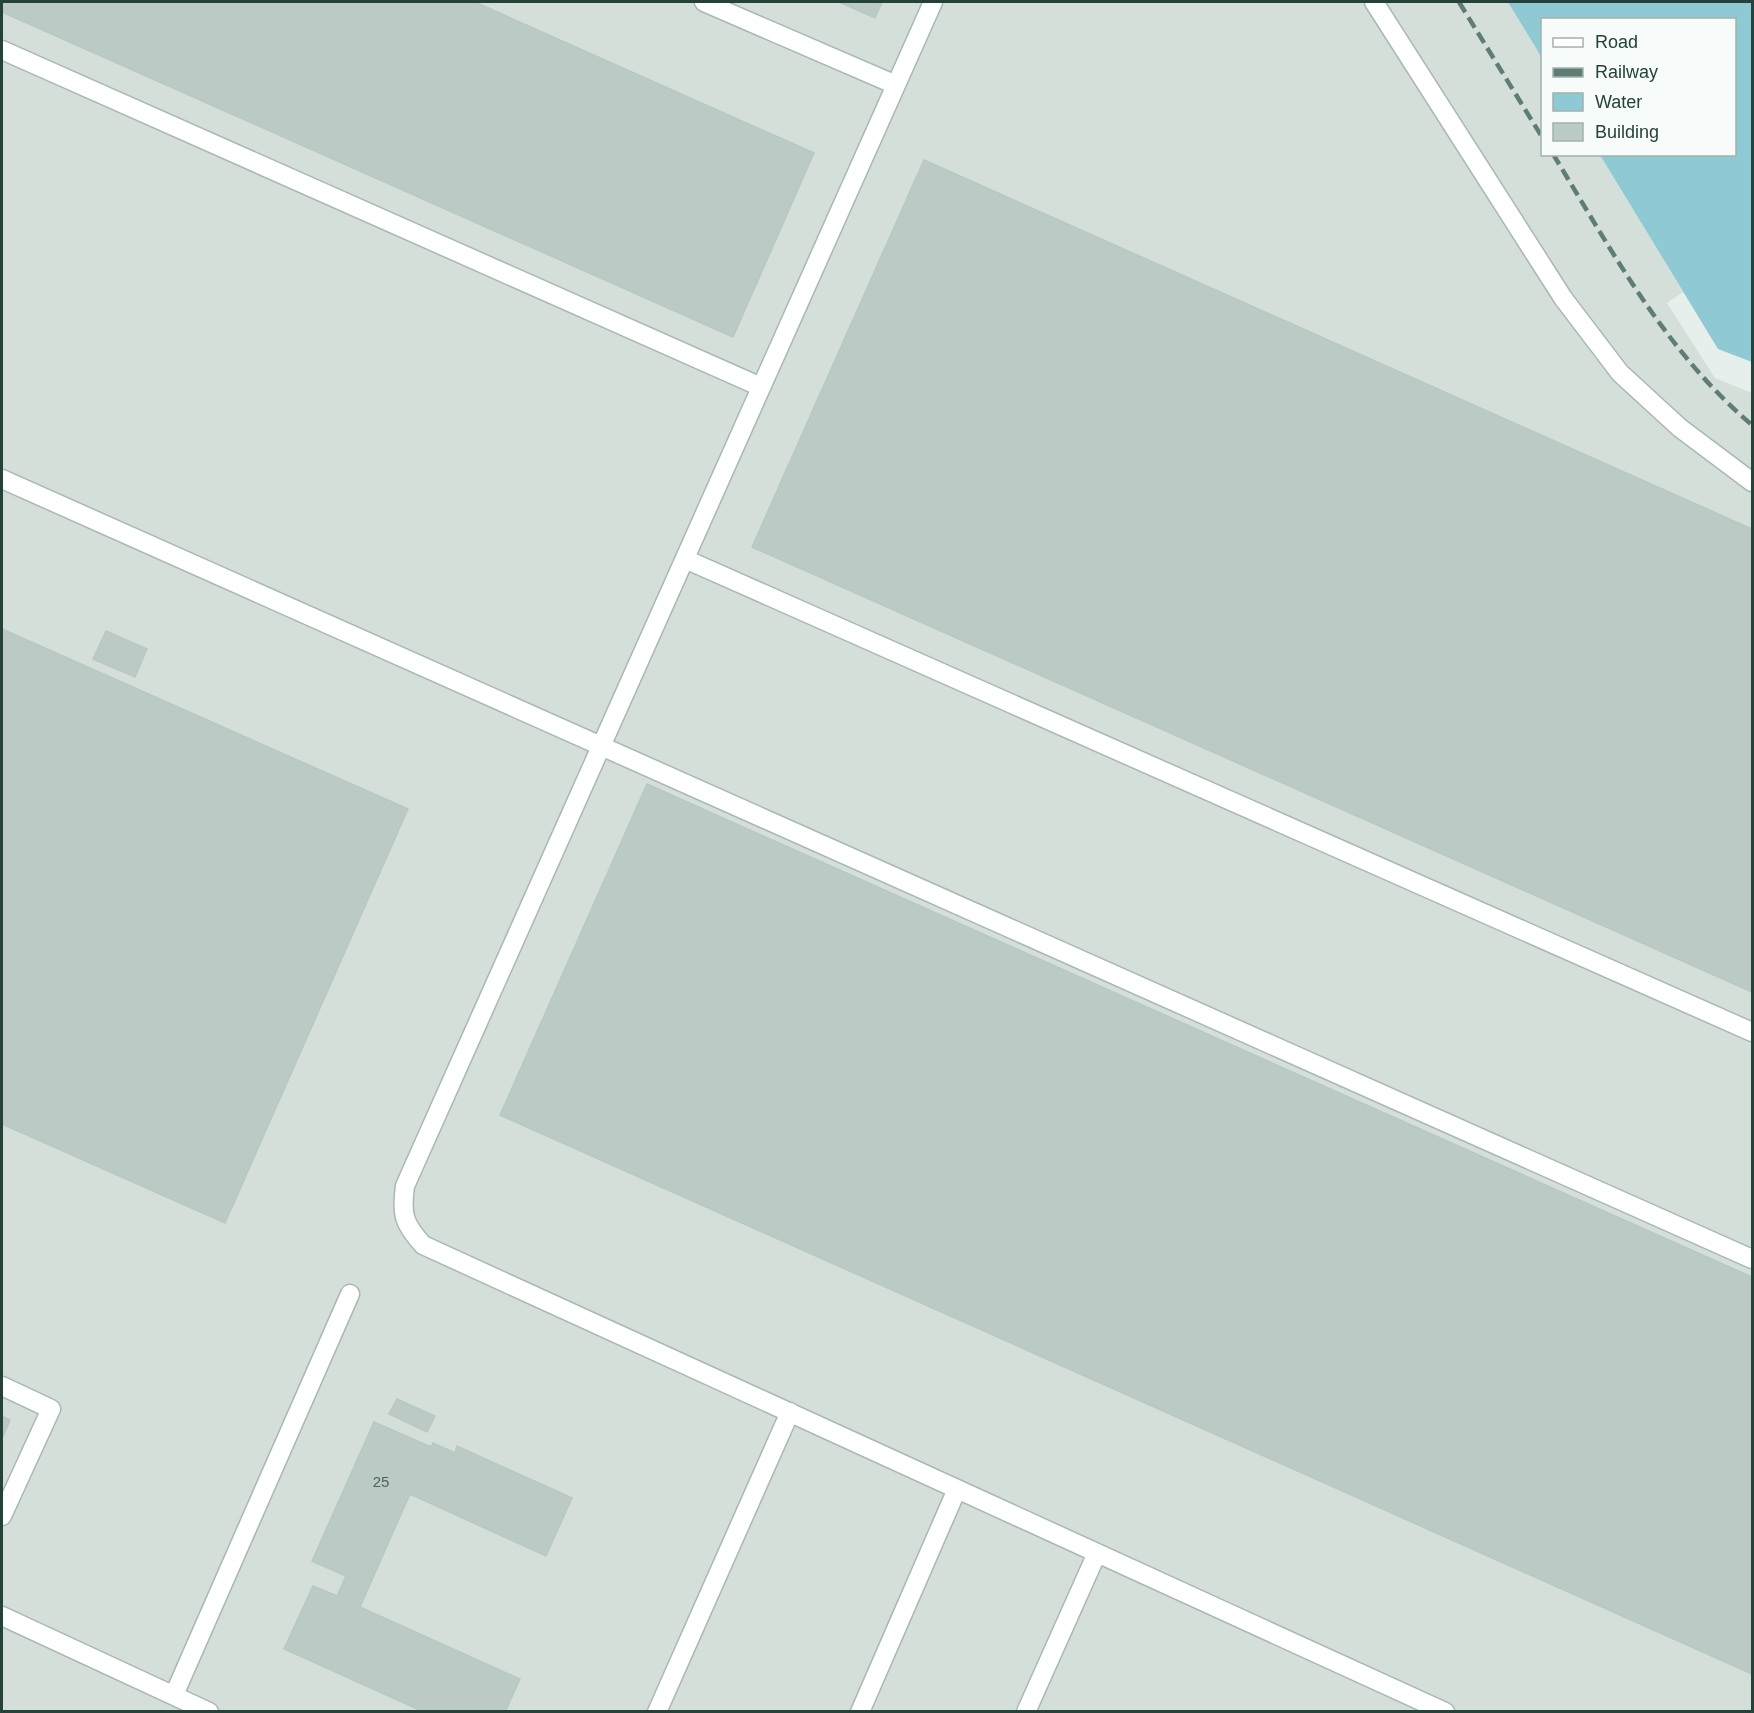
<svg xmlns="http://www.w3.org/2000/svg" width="1754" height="1713" viewBox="0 0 1754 1713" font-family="Helvetica,sans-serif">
  <rect width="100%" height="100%" fill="#e6efeb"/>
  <!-- built -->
  <path fill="#d4dfda" d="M2 2H1508L1542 58V154L1600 155 1683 292 1667 303 1715 378 1752 393V1711L2 1712Z"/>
  <!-- water -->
  <path fill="#8ec9d4" d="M1508 2H1752V362L1718 349 1600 155 1734 154V20H1542V58Z"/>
  <!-- building -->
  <path fill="#bbcac4" stroke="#b8c9c2" stroke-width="1.5" d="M2 2H475L814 153 733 337 2 12Z
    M839 2H882L875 18Z
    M924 160 1752 529V992L752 547Z
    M2 629 408 809 225 1223 2 1124Z
    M106 631 147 649 135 677 93 659Z
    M647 784 1752 1277V1674L500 1115Z
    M397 1399 435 1416 427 1432 389 1414Z
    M2 1416 10 1420 2 1439Z
    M374 1422 431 1447 433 1443 455 1453 457 1446 572 1498 546 1556 410 1494 360 1607 520 1679 505 1712H424L284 1649 313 1586 337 1596 346 1576 312 1561Z"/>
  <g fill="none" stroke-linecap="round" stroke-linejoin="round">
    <!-- minor casing -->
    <g stroke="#a8b8b2" stroke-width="21">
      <path id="minor" d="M704 2 896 85
        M933 2 405 1186C401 1215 404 1224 423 1245L1445 1712
        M1374 2 1563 298 1620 373 1680 428 1752 482
        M2 50 761 387
        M2 479 1752 1259
        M685 559 1752 1032
        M2 1386 51 1409 2 1516
        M2 1616 209 1712
        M174 1695 350 1294
        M657 1712 790 1412
        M860 1712 957 1489
        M1026 1712 1097 1553"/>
    </g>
    <!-- minor -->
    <use href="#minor" stroke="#fff" stroke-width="18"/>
    <!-- rail -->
    <path stroke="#5f7d75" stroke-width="4.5" stroke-dasharray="12 6" stroke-linecap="butt" d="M1459 2 1542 137
      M1553 154C1612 251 1665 351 1752 425"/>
  </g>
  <g text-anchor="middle" stroke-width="4.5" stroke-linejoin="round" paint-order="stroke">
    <!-- number labels -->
    <g font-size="15" fill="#4a645c">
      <text x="381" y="1487">25</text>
    </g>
  </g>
  <!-- border -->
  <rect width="1754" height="1713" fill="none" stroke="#24423a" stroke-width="6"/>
  <!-- legend -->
  <rect x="1541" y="18" width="195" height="138" fill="#f7fbf9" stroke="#a3b1ad" stroke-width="1.5"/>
  <rect x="1553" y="38" width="30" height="9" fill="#ffffff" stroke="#a3b1ad" stroke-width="1.5"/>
  <text x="1595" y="48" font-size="18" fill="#24423a">Road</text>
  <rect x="1553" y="68" width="30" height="9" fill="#5f7d75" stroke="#a3b1ad" stroke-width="1.5"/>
  <text x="1595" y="78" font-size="18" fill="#24423a">Railway</text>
  <rect x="1553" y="93" width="30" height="18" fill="#8ec9d4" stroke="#a3b1ad" stroke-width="1.5"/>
  <text x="1595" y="108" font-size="18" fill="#24423a">Water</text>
  <rect x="1553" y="123" width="30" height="18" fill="#bbcac4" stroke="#a3b1ad" stroke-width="1.5"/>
  <text x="1595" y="138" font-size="18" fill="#24423a">Building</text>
</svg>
